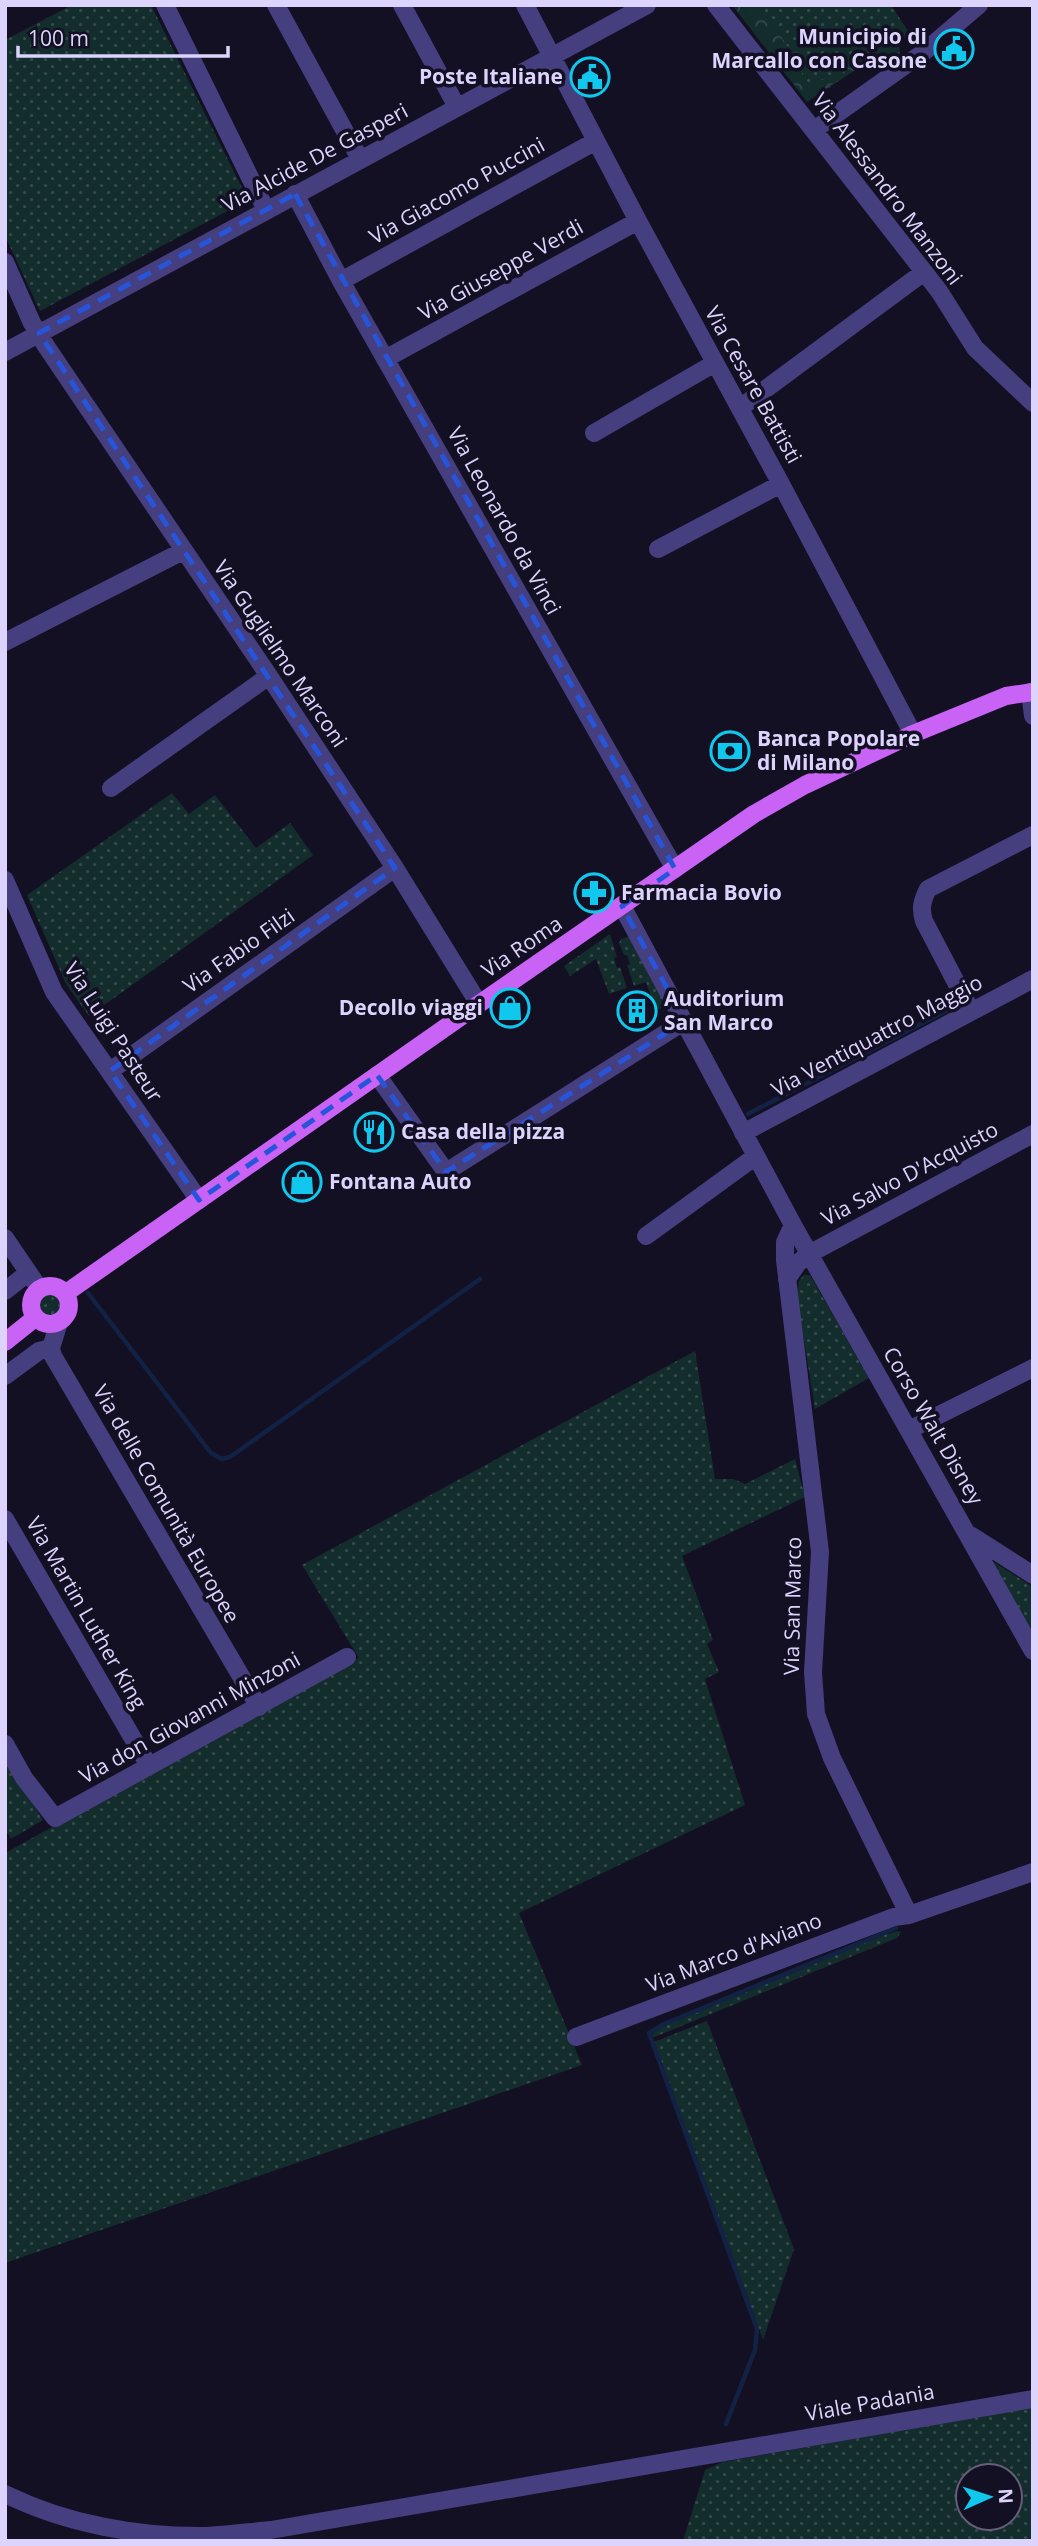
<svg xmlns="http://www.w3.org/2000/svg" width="1038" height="2546" viewBox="0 0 1038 2546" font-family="'Open Sans',sans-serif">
  <defs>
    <pattern id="grass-dots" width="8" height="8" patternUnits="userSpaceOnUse" patternTransform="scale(1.75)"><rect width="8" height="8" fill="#132c2c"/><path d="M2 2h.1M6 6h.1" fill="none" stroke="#354a4c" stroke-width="1.8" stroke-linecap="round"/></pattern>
    <pattern id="forest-crowns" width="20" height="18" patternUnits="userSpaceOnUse" patternTransform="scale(1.75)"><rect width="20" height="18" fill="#132c2c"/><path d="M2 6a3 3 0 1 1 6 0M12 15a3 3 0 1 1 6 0" fill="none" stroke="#354a4c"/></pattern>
  </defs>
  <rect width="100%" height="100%" fill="#141023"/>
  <!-- grass -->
  <path fill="url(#grass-dots)" fill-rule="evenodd" d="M72 5H151L248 200 40 311 5 236V40Z
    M732 5H891L910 34 807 102Z
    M172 793 189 814 215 795 256 848 290 823 313 855 89 1016 66 984 27 895Z
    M610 934 617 957 614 958 617 968 620 967 627 988 609 994 596 959 570 976 564 966Z
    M630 936 668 1004 656 1011 646 982 634 986 627 965 630 964 627 955H624L619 943 621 939Z
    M804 1275H810L869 1378 815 1409 797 1297 799 1281Z
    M39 1305a12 12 0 1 1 24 0a12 12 0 1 1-24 0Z
    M695 1351 715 1479H733L745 1484 795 1459 805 1497 682 1556 713 1640 707 1644 719 1672 705 1679 745 1805 519 1913 582 2065 5 2263V1853L359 1658 302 1565Z
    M992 1561 1033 1587V1634Z
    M5 1758 43 1820 11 1839 5 1829Z
    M897 1931 901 1932 897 1938 652 2038 653 2032 666 2024 888 1933 889 1934Z
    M707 2021 794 2249 763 2340 654 2042Z
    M1033 2407V2541H683L705 2470 723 2462ZM968 2476H1010V2518H968Z"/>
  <!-- forest -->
  <path fill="url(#forest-crowns)" d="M733 5H742L740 7 745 13 754 8 766 14C771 28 781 34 787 46L803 53 804 65 802 75 807 82 814 83 835 75 848 60 867 52 892 31 899 34 900 56 896 61 890 60 881 52 807 101Z"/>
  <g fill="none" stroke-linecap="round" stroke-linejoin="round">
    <!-- stream -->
    <path stroke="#112245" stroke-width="4.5" d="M748 1114 957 1005
      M88 1293 211 1453 222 1459 230 1457 480 1279
      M726 2424 755 2350 757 2329 649 2033 664 2024 896 1928"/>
    <!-- minor -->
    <path stroke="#453e7f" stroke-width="18" d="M165 5 266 210
      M276 5 360 159
      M402 5 457 107
      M525 5 638 221 781 484 913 734
      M716 5 939 291 975 348 1033 403
      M814 130 924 52 979 5
      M295 194 341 281 675 869
      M5 262 32 323 46 346 269 676 395 868 479 1004
      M341 281 596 141
      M5 352 647 5
      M385 359 638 221
      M740 408 924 272
      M594 433 715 363
      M658 549 781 484
      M5 642 183 551
      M1030 692 1033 716
      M111 788 269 676
      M5 880 54 992 199 1200
      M622 906 793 1225 1033 1651
      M971 1011 924 921C920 908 922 901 928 889L1033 835
      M110 1071 395 868
      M377 1075 446 1172 685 1021
      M743 1133 1033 979
      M793 1225 785 1242V1260L820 1552 813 1672 816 1714 832 1758 909 1915
      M646 1236 756 1156
      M5 1238 39 1288
      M787 1279 798 1263 809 1254 1033 1134
      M5 1291 28 1273
      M59 1322 51 1348 53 1356 259 1707
      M5 1376 39 1351 51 1348
      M909 1430 1033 1368
      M5 1519 149 1766
      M972 1536 1033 1575
      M5 1744 24 1778 55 1818 347 1657
      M576 2037 894 1917 909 1915 1033 1872
      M5 2494C66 2524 138 2537 206 2536 227 2535 249 2532 271 2530L1033 2399"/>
    <!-- major -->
    <path stroke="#c863f5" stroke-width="18" d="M31 1305a19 19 0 1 1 38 0a19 19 0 1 1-38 0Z
      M66 1293 479 1004 754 814 805 785 913 734 1006 696 1033 692
      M5 1342 35 1318"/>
  </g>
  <!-- marked area -->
  <path fill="none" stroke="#2755da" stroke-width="5" stroke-dasharray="14 9" stroke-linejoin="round" d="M295 194 675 869 622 906 685 1021 446 1172 377 1075 199 1200 110 1071 395 868 39 333Z"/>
  <!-- icons -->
  <defs>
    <g id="civic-ring" transform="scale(2.0125)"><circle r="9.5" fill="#141023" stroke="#10c8ed" stroke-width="1.5"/><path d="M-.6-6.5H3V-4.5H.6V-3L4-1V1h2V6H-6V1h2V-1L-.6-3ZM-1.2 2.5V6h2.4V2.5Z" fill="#10c8ed"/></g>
    <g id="bank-ring" transform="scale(2.0125)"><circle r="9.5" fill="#141023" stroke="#10c8ed" stroke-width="1.5"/><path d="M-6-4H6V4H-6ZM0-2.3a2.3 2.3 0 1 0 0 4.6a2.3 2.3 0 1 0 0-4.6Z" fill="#10c8ed"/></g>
    <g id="pharmacy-ring" transform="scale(2.0125)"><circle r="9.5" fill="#141023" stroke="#10c8ed" stroke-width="1.5"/><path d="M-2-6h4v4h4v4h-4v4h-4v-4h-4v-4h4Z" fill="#10c8ed"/></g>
    <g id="shop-ring" transform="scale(2.0125)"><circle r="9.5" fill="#141023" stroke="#10c8ed" stroke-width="1.5"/><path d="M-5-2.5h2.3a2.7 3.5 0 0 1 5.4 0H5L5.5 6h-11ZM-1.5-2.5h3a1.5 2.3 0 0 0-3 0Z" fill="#10c8ed"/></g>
    <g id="building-ring" transform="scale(2.0125)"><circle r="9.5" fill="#141023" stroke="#10c8ed" stroke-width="1.5"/><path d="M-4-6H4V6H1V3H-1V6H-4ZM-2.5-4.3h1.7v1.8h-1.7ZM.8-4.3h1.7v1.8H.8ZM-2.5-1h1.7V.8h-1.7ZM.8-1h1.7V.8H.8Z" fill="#10c8ed"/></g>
    <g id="restaurant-ring" transform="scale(2.0125)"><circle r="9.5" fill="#141023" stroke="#10c8ed" stroke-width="1.5"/><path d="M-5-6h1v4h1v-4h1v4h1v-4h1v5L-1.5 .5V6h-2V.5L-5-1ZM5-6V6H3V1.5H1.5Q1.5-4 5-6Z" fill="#10c8ed"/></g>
  </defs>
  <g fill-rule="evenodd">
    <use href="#civic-ring" x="954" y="49"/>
    <use href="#civic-ring" x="590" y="77"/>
    <use href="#bank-ring" x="730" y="751"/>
    <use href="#pharmacy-ring" x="594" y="893"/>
    <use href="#shop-ring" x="510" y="1008"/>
    <use href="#building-ring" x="637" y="1011"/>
    <use href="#restaurant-ring" x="374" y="1132"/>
    <use href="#shop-ring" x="302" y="1182"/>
  </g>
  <g text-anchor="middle" stroke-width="7" stroke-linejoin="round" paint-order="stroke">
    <!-- poi labels -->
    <g font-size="21" font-weight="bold" fill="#dcd4fc" stroke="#141023" text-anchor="start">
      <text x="927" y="44" text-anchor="end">Municipio di<tspan x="927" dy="24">Marcallo con Casone</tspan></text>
      <text x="563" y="84" text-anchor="end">Poste Italiane</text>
      <text x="757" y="746">Banca Popolare<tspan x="757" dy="24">di Milano</tspan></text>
      <text x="621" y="900">Farmacia Bovio</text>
      <text x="664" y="1006">Auditorium<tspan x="664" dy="24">San Marco</tspan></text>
      <text x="483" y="1015" text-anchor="end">Decollo viaggi</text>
      <text x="401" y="1139">Casa della pizza</text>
      <text x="329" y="1189">Fontana Auto</text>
    </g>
    <!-- street labels -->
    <g font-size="21" fill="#dcd4fc" stroke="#141023">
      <text transform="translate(315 158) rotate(-28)" y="7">Via Alcide De Gasperi</text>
      <text transform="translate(887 189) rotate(53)" y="7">Via Alessandro Manzoni</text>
      <text transform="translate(457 191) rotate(-29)" y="7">Via Giacomo Puccini</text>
      <text transform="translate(501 270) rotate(-29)" y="7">Via Giuseppe Verdi</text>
      <text transform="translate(753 385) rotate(61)" y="7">Via Cesare Battisti</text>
      <text transform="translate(504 521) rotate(61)" y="7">Via Leonardo da Vinci</text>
      <text transform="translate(280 654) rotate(56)" y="7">Via Guglielmo Marconi</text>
      <text transform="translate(522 947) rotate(-34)" y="7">Via Roma</text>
      <text transform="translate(239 951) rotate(-35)" y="7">Via Fabio Filzi</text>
      <text transform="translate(113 1032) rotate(57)" y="7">Via Luigi Pasteur</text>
      <text transform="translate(877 1036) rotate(-28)" y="7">Via Ventiquattro Maggio</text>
      <text transform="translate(910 1174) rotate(-28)" y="7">Via Salvo D'Acquisto</text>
      <text transform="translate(933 1426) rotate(60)" y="7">Corso Walt Disney</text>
      <text transform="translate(166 1504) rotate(60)" y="7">Via delle Comunità Europee</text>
      <text transform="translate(793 1606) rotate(-89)" y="7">Via San Marco</text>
      <text transform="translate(86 1613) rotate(60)" y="7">Via Martin Luther King</text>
      <text transform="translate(190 1718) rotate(-29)" y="7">Via don Giovanni Minzoni</text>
      <text transform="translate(734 1953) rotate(-21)" y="7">Via Marco d'Aviano</text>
      <text transform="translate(870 2403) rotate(-10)" y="7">Viale Padania</text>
    </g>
  </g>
  <!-- border -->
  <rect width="1038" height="2546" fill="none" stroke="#dcd4fc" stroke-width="14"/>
  <!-- north arrow -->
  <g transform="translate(989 2497) rotate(87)"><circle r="33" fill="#141023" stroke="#645e7a" stroke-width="2"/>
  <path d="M0-5L12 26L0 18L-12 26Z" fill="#10c8ed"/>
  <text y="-10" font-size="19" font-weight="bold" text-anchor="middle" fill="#dcd4fc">N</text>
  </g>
  <!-- scale -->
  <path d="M18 46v10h210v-10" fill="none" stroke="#dcd4fc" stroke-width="3.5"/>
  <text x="28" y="46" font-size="21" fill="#dcd4fc" stroke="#141023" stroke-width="5" paint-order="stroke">100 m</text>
</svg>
